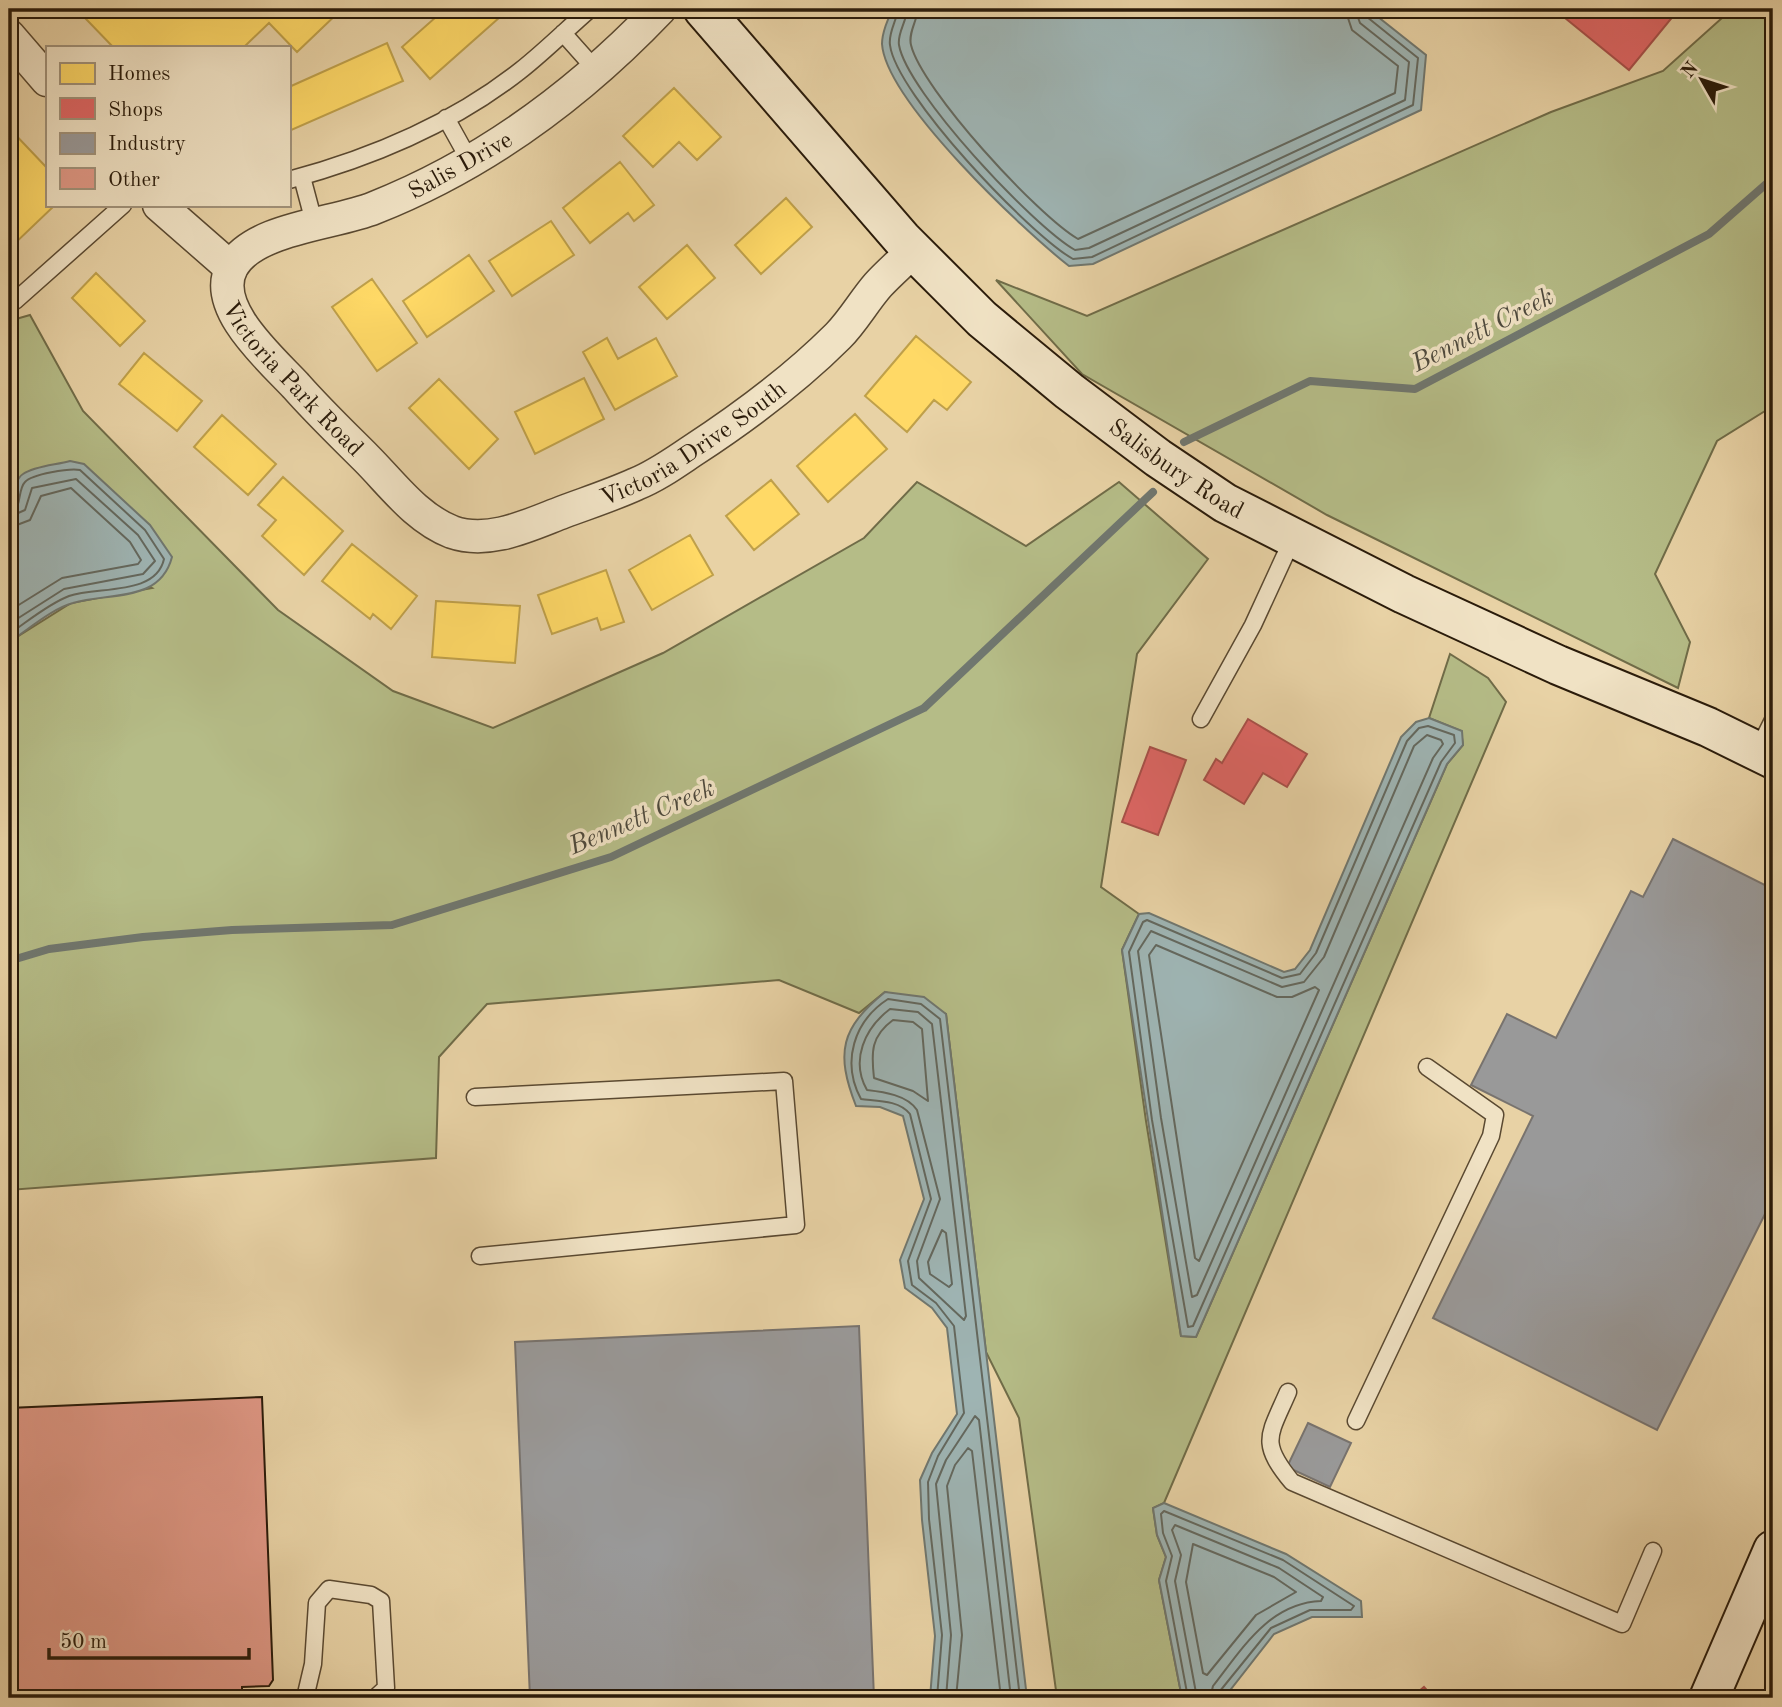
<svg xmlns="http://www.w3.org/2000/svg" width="1782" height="1707" viewBox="0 0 1782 1707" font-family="'Old Standard TT',serif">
  <rect width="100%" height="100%" fill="#e8d2a5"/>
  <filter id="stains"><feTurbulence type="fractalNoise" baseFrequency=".00286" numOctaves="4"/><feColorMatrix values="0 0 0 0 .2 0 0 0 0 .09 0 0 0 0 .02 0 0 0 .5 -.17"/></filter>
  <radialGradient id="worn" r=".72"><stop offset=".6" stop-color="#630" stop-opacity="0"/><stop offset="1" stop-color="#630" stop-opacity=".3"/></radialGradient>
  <!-- green -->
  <path fill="#b5bc87" stroke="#706c48" stroke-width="2" d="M1732 9H1773V406L1717 441 1655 574 1690 642 1678 688 1327 515 1082 374 996 280 1087 316 1551 112 1663 71Z
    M30 315 83 411 278 610 393 691 493 728 663 653 864 538 917 482 1026 546 1119 482 1208 559 1137 654 1101 887 1139 914 1122 950 1146 1121 1181 1336 1196 1337 1447 764 1463 745 1461 731 1429 718 1450 654 1488 678 1506 702 1164 1503 1153 1508 1157 1535 1166 1557 1159 1580 1182 1698H1057L1019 1418 986 1352 946 1014 885 992 859 1013 779 980 487 1004 439 1057 436 1158 9 1190V642L71 603 152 588 11 505 9 511V321Z"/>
  <!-- water -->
  <path fill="#9eb4b3" stroke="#70776f" stroke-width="2" d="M893 9H1368L1426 55 1421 110 1093 264 1069 266C1024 231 886 101 882 44 882 33 888 18 893 9Z
    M70 461 84 464 150 525 172 557C160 603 110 592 73 603 51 609 28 630 9 642 9 615 2 486 23 474 35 466 56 465 70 461Z
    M1429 718 1462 731 1463 745 1447 764 1196 1337 1181 1336 1122 950 1139 914 1149 913 1284 972 1295 969 1310 950 1401 737 1416 722Z
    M885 992 924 997 946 1014 1027 1698H930L935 1636 922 1520 920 1480 932 1453 957 1414 947 1328 932 1308 905 1288 900 1260 924 1199 903 1116 880 1107 856 1106C835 1052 841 1028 885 992Z
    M1164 1503 1286 1554 1361 1601 1362 1617H1312L1274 1634 1224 1698H1182L1159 1580 1166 1557 1157 1535 1153 1508Z"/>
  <!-- homes -->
  <path fill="#ffd966" stroke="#bfa04a" stroke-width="2" d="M97 9H342L297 52 269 23 244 47H113L86 19Z
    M445 9H509L430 79 402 47Z
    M387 43 403 81 289 131V87Z
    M674 88 721 137 697 160 679 142 653 167 623 136Z
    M9 128 47 168V205H55L9 249Z
    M620 162 654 205 634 221 628 213 590 243 563 208Z
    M786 198 812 227 761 274 735 245Z
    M551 221 574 255 512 296 489 261Z
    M687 245 715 278 667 319 639 287Z
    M469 255 494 291 427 337 403 301Z
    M96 273 145 321 120 346 72 298Z
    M372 279 417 343 377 371 332 307Z
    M916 336 971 382 947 410 934 400 907 432 865 396Z
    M607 338 618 359 656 338 677 376 615 410 583 352Z
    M144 353 202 401 177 431 119 384Z
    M584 378 604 419 535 454 515 412Z
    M439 379 498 439 469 469 409 408Z
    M855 414 887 449 828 502 797 466Z
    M222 415 276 464 248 495 194 447Z
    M283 477 343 531 304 575 262 536 276 520 258 505Z
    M771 480 799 514 754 550 726 516Z
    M690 535 713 575 652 610 629 570Z
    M352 544 417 596 391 629 373 614 370 619 322 581Z
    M606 570 624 622 601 630 597 618 552 634 538 595Z
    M436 601 520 606 515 663 432 657Z"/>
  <!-- shops -->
  <path fill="#e06666" stroke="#a9504a" stroke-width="2" d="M1554 9H1679L1629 70Z
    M1248 719 1307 754 1287 787 1263 773 1244 804 1204 780 1216 759 1222 763Z
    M1150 747 1186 760 1158 835 1122 822Z
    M1424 1687 1434 1698H1411Z"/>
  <!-- industry -->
  <path fill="#999" stroke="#78736e" stroke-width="2" d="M1673 839 1773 889V1198L1657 1430 1433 1318 1533 1116 1471 1085 1507 1014 1556 1038 1631 891 1643 897Z
    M859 1326 874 1698H530L515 1342Z
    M1308 1423 1351 1443 1330 1487 1287 1467Z"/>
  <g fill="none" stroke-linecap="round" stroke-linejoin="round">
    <!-- shore -->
    <path stroke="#64685e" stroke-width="2" d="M898 9C897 20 888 33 890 45 896 94 1029 234 1073 259L1092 257 1413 105 1418 58 1367 17 1364 9
      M907 9C907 21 897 33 899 45 907 92 1033 226 1075 250L1089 248 1405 100 1409 62 1360 23 1355 9
      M918 9C917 21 908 33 911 45 922 90 1038 216 1078 239L1395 93 1398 66 1352 30 1345 9
      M9 508 18 504C20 498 20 487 25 482 32 474 70 468 80 470L145 530 164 559C156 596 98 586 69 596 48 604 27 622 9 634
      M9 517 25 510 32 488 76 479 138 535 155 561 143 574 64 589 9 624
      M9 528 30 520 41 496 71 488 130 542 141 560 138 564 62 578 9 611
      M1428 726 1454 735 1455 743 1441 762 1193 1326 1188 1327 1152 1120 1129 952 1143 922 1147 920 1282 978 1300 974 1316 953 1407 741 1419 728Z
      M1427 735 1441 740 1443 744 1433 758 1197 1295 1192 1297 1161 1118 1138 951 1151 931 1282 987 1304 982 1324 957 1414 746Z
      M1156 945 1277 997H1292L1315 987 1319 990 1199 1261 1195 1258 1149 955Z
      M890 1009 918 1012 932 1024 966 1316 964 1320 919 1278 917 1261 940 1199 917 1110C907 1095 884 1092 867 1090 850 1060 865 1028 890 1009Z
      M893 1020 913 1022 922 1029 928 1101 913 1091 874 1078C871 1052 871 1036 893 1020Z
      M942 1230 946 1233 952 1284 949 1287 930 1274 928 1262Z
      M1193 1544 1274 1577 1296 1592 1256 1615 1207 1675 1203 1673 1186 1582Z
      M937 1698 942 1635 929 1519 928 1482 938 1456 964 1413 954 1326 936 1303 912 1285 908 1261 931 1199 910 1114C899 1100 877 1101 861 1099 841 1062 854 1021 888 999L921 1004 940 1019 1020 1698
      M946 1698 951 1635 936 1484 946 1460 975 1416 979 1420 1011 1698
      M956 1698 962 1635 947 1486 955 1465 968 1448 972 1451 1001 1698
      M1188 1698 1166 1581 1172 1556 1163 1533 1161 1514 1164 1511 1283 1560 1354 1606 1351 1610H1310L1271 1628 1220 1691 1219 1698
      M1197 1698 1175 1581 1181 1555 1172 1530 1175 1525 1279 1568 1323 1597 1321 1601C1269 1603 1242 1649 1213 1686L1210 1698"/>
    <!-- stream -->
    <path stroke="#70776f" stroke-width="8" d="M1184 442 1310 381 1415 389 1709 234 1773 178
      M9 961 49 949 143 937 232 930 392 925 611 857 924 708 1153 492"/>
  </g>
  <!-- building -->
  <path fill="#e09886" stroke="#2a1b0a" stroke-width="2" d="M262 1397 273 1680 269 1686 242 1687V1698H9V1408Z"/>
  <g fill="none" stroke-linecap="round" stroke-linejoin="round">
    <!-- lane casing -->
    <g stroke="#5a4931" stroke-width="19">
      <path id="lane" d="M563 33 596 70
        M446 118 471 163
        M302 177 315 226
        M289 180C371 158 454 123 521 70 545 51 567 29 590 9
        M15 301 123 205
        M1201 719 1253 625 1293 538
        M1757 752 1773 720
        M475 1097 784 1081 796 1225 480 1256
        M1288 1392C1269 1436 1259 1442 1292 1482L1622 1624 1653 1551
        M1356 1421 1491 1136 1495 1115 1427 1067
        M305 1698 313 1664 317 1603 329 1589 371 1595 381 1601 386 1688 375 1698"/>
    </g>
    <!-- street casing -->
    <g stroke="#5a4931" stroke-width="35">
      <g id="street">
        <path id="s1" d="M660 9C578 95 485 164 374 208 335 224 253 228 232 267 210 307 271 359 296 386 318 411 342 434 366 458 392 484 416 518 452 532 489 545 529 525 563 512 587 503 612 495 636 484 656 476 674 463 692 451 744 417 794 380 838 336 853 321 864 301 878 285 889 273 902 262 914 250"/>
        <path d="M9 36 47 80"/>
        <path d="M159 205 231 268"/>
      </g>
    </g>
    <!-- secondary casing -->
    <g stroke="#2a1b0a" stroke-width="42">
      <g id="secondary">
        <path id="s2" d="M703 9 902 239 982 319 1069 391 1158 458 1225 503 1404 594 1558 665 1708 727 1773 759"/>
        <path d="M1709 1698 1773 1550"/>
      </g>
    </g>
    <!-- lane -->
    <use href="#lane" stroke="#f0e2c4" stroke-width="16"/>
    <!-- street -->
    <use href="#street" stroke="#f0e2c4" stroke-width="32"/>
    <!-- secondary -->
    <use href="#secondary" stroke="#f0e2c4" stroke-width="38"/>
  </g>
  <g text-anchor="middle" stroke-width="7" stroke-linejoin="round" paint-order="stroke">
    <!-- street labels -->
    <g font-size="24" fill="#2a1b0a" stroke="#f0e2c4">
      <text transform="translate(460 165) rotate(-29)" y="8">Salis Drive</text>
      <text dy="8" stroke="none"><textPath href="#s1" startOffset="644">Victoria Park Road</textPath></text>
      <text dy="8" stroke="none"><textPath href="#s1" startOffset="1130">Victoria Drive South</textPath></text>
      <text dy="8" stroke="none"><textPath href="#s2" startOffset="663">Salisbury Road</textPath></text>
    </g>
    <!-- water labels -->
    <g font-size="26" font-style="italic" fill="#4d493d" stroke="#f0e2c4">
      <text transform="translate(1482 329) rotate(-27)" y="9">Bennett Creek</text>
      <text transform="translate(641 816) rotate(-23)" y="9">Bennett Creek</text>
    </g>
  </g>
  <!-- margin -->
  <rect width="1782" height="1707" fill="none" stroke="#e8d2a5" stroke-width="35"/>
  <rect x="10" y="10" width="1761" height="1686" fill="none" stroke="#2a1b0a" stroke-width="3.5"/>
  <rect x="18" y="18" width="1747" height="1672" fill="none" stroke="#2a1b0a" stroke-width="2"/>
  <!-- legend -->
  <rect x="46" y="46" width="245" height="161" fill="#f0e2c4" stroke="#a1927a" stroke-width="2"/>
  <rect x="60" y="63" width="35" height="21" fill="#ffd966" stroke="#a1927a" stroke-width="2"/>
  <text x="108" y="80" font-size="21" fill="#2a1b0a">Homes</text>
  <rect x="60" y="98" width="35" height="21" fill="#e06666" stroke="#a1927a" stroke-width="2"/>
  <text x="108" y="116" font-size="21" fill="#2a1b0a">Shops</text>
  <rect x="60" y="133" width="35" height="21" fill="#999999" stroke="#a1927a" stroke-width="2"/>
  <text x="108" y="150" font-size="21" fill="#2a1b0a">Industry</text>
  <rect x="60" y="168" width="35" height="21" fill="#e09886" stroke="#a1927a" stroke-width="2"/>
  <text x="108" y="186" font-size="21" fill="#2a1b0a">Other</text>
  <!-- north arrow -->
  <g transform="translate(1702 80) rotate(309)" stroke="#f0e2c4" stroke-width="5" paint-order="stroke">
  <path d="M0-5L12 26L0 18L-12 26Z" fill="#2a1b0a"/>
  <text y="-10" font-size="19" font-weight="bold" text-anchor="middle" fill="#2a1b0a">N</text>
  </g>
  <!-- scale -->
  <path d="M49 1648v10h200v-10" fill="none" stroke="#2a1b0a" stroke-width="3.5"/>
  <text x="60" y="1648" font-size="21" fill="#2a1b0a" stroke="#f0e2c4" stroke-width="5" paint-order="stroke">50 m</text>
  <rect width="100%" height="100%" filter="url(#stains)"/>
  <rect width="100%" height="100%" fill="url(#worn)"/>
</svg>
